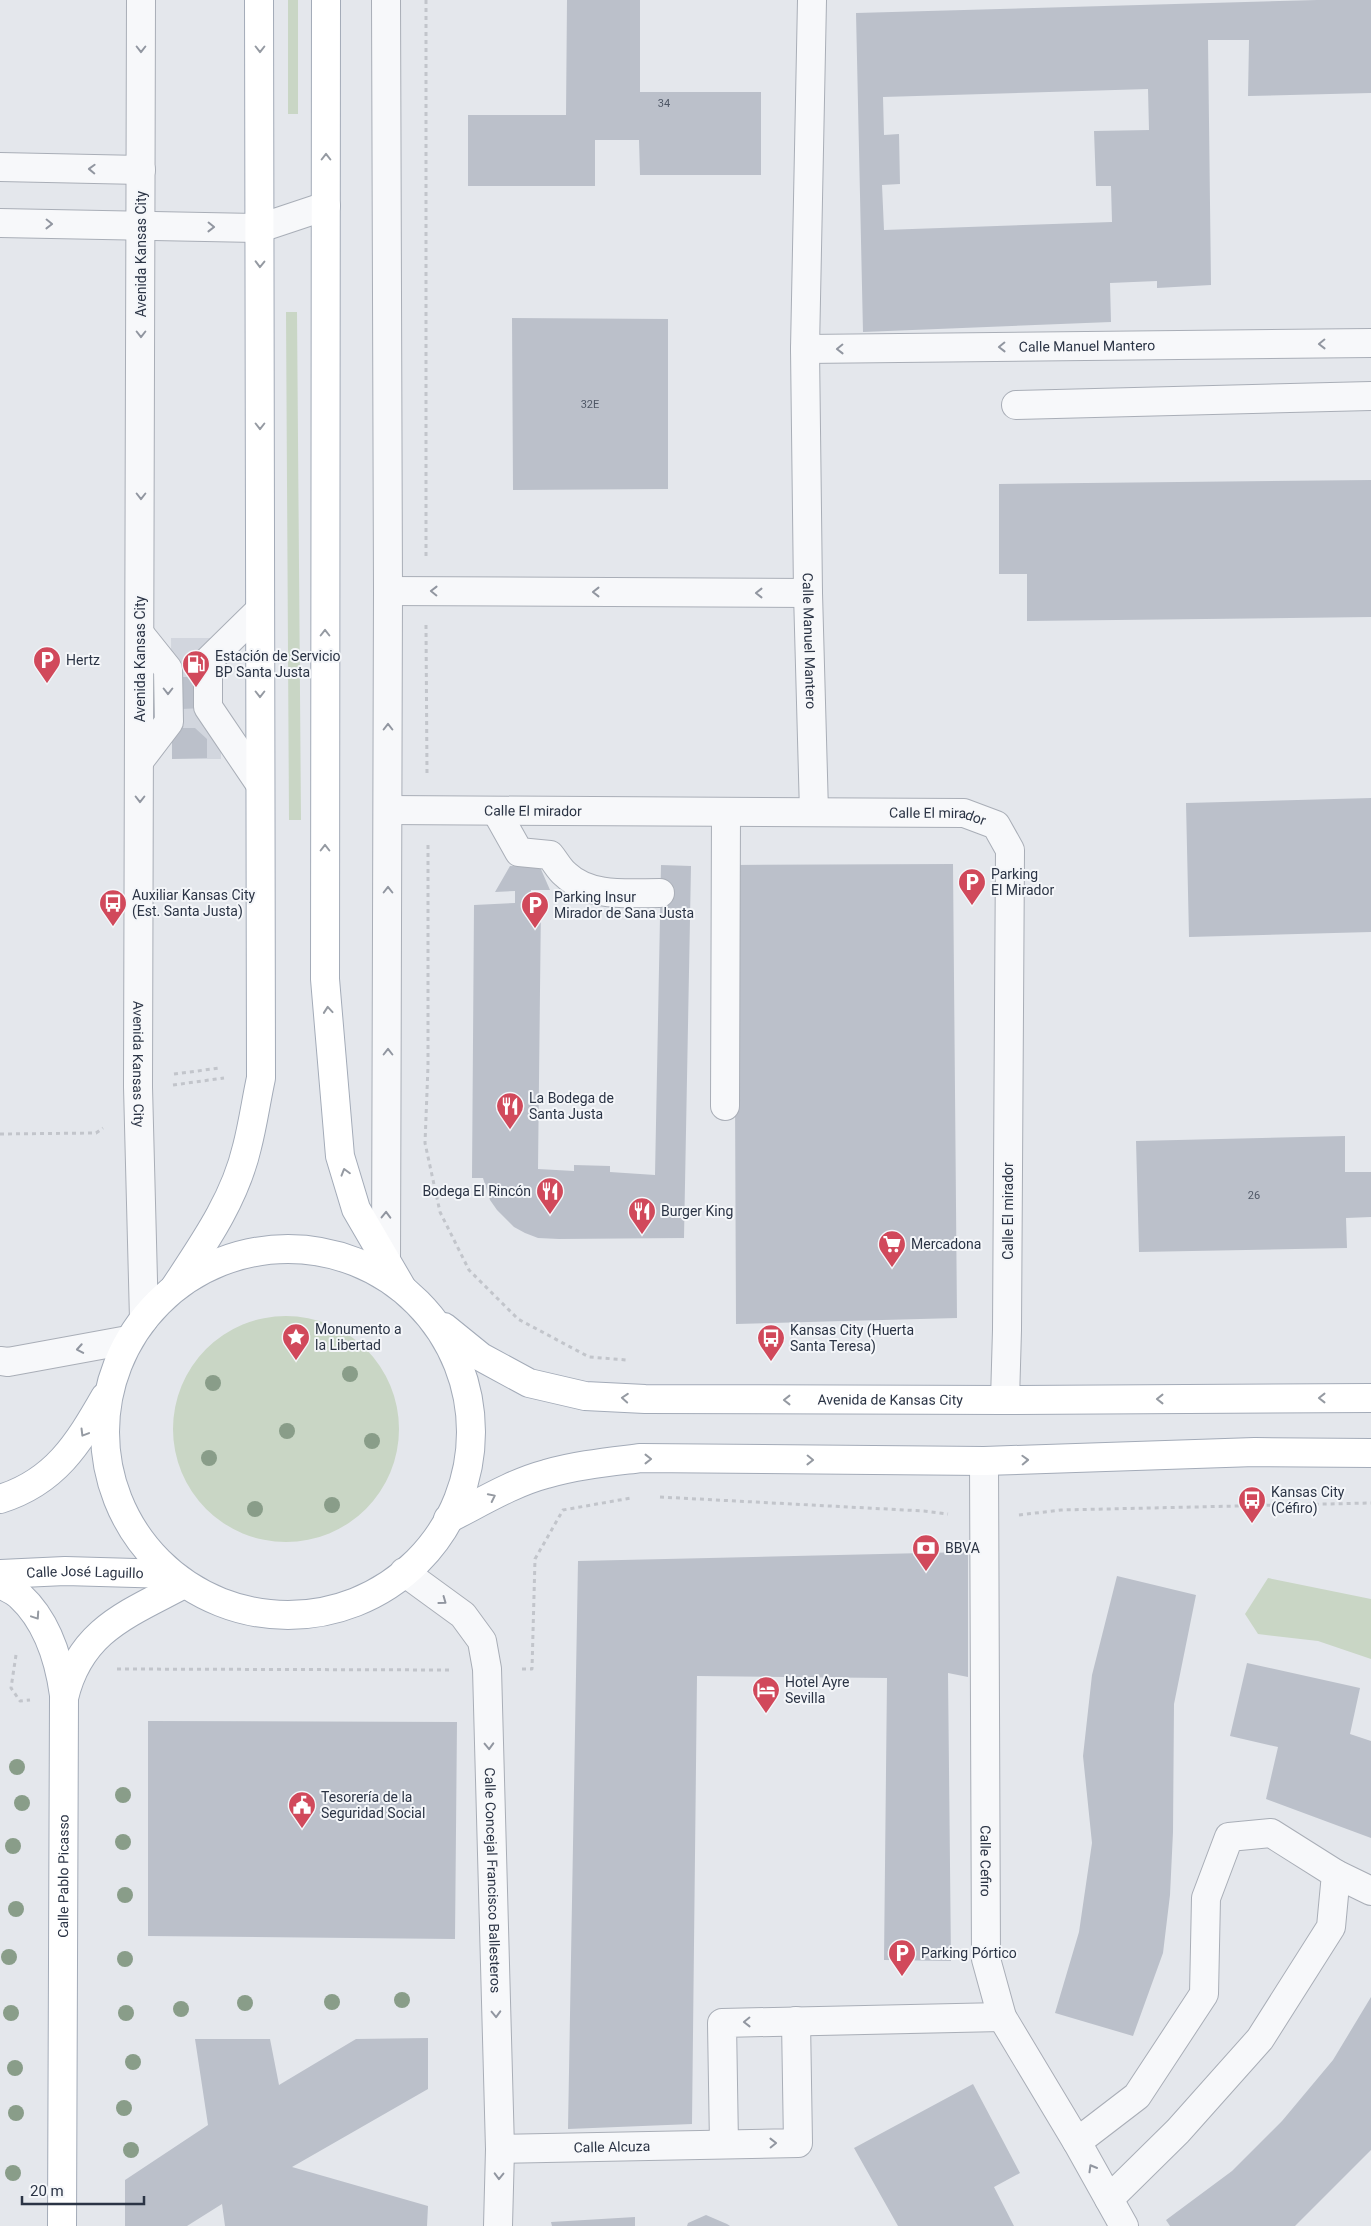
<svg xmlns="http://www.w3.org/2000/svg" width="1371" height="2226" viewBox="0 0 1371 2226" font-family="Roboto,sans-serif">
  <rect width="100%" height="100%" fill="#e4e7ec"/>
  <!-- built -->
  <path fill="#d2d6de" d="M171 638H221V759H172Z"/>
  <!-- green -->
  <path fill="#c9d6c5" d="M288 0H298V114H288Z
    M286 312H297L301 820H289Z
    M173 1429a113 113 0 1 1 226 0a113 113 0 1 1-226 0Z
    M1268 1578 1371 1599V1659L1318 1641 1258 1634 1245 1614Z"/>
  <!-- building -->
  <path fill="#bbc0ca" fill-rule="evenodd" d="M567 0H640V92H761V175H640L639 140H595V186H468V115H566Z
    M1317 0H1371V93L1248 96 1249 40H1208L1211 285 1157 288V281L1110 283 1111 322 863 332 856 13ZM1148 89 1149 130 1094 131 1096 186H1111L1112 222 884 230 882 185 900 184 899 134 884 135 883 97Z
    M512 318 668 319V489L513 490Z
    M1371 480V617L1027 621V574H999V484Z
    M180 677H203L204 708 181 709Z
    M181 728H195L207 739V758L172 759V737Z
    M1371 798V932L1189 937 1186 803Z
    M953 864 957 1318 736 1324 734 865Z
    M661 865 691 866 684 1238 559 1239 538 1238 525 1233 514 1227 497 1210 490 1200 483 1178H472L474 905 515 903V891L495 892 510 866 540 867 550 890H531V903L541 902 538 1169 574 1171V1165L610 1166V1172L655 1175Z
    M1345 1136V1172H1371V1217L1346 1218 1347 1248 1139 1252 1136 1141Z
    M968 1552V1677L948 1673 951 1961 884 1960 887 1678 697 1676 692 2124 568 2129 578 1561Z
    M1117 1576 1196 1595 1174 1704 1173 1832 1170 1895 1163 1953 1133 2036 1055 2013 1079 1932 1092 1843 1083 1756 1092 1675Z
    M1247 1663 1360 1688 1350 1734 1371 1741V1838L1266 1799 1278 1747 1230 1736Z
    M148 1721 457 1722 455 1939 148 1936Z
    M1371 1997V2150L1295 2226H1170L1166 2220 1232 2171 1282 2121 1333 2060Z
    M428 2038V2089L292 2167 428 2206 427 2226H225L222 2204 187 2226H125V2180L208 2125 195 2039H270L279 2085 356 2039Z
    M973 2084 1020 2173 994 2187 1014 2226H898L854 2148Z
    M706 2215 727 2224 730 2226H687L688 2223Z
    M635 2217V2226H552L551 2222Z"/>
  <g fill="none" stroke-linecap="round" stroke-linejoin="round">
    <!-- minor casing -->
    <g stroke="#a9aeb7" stroke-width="30">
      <g id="minor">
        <path id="s1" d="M141 0 138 1087 144 1319"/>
        <path id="s2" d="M812 0 805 349 808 593 814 812"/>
        <path d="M0 167 141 170"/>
        <path d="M0 223 260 228 326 206"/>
        <path id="s3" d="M805 349 1371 343"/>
        <path d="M1016 405 1371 396"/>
        <path d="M388 591 808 593"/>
        <path d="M260 610 208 661V707L260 784"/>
        <path d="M140 760 169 722 168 669 140 634"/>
        <path id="s4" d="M388 810 964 813 996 825 1010 850 1007 1330 1005 1400"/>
        <path d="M496 811 519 852 550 855C555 861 559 869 565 874 590 898 628 893 660 893"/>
        <path d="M725 1106 726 812"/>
        <path d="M386 1264 388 591 386 0"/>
        <path d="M0 1361 8 1362 128 1340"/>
        <path id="s5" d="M984 1461 986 1959 1002 2017 1077 2142 1124 2226"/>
        <path id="s6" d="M404 1572 463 1615 482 1641 487 1669 500 2149 498 2226"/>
        <path d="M1336 1874 1371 1891"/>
        <path d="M1077 2142 1137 2096 1204 1994 1206 1898 1229 1837 1271 1833 1336 1874 1331 1927 1260 2039 1178 2131 1109 2199"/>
        <path d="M724 2144 722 2023 1002 2017"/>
        <path id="s7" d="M500 2149 798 2143 796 2021"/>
      </g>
    </g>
    <!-- major casing -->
    <g stroke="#a3abb8" stroke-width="30">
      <g id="major">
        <path d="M326 0 325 979 340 1156 356 1209 402 1288"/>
        <circle cx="288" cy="1432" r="183"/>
        <path d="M175 1287C204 1243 235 1199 247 1147 253 1124 256 1101 261 1078L259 0"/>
        <path id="s8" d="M444 1327 481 1357 529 1383 585 1396 645 1399 1005 1400 1371 1398"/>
        <path d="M0 1499C55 1482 78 1444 105 1397"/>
        <path d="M448 1519C480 1503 512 1483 546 1474 577 1465 609 1462 641 1458L984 1461 1255 1452 1371 1453"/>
        <path id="s9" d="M0 1574 65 1571 170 1574"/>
        <path d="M0 1584C6 1587 15 1591 20 1596 47 1621 59 1659 64 1695"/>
        <path id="s10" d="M62 2226 64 1698C80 1630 128 1614 184 1584"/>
      </g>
    </g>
    <!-- path -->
    <path stroke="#c2c5cb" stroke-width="3" stroke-dasharray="4 4" stroke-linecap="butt" d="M426 0V556
      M426 625 427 774
      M428 845V1066L425 1143 440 1212 469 1270 518 1319 589 1357 627 1360
      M174 1074 220 1068
      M173 1085 224 1078
      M0 1134 96 1133 103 1128
      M660 1497 924 1511 948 1514
      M1019 1515 1061 1510 1371 1503
      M16 1655 11 1688 20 1701 30 1700
      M117 1669 451 1670
      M522 1669H532L535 1559 563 1510 631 1498"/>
    <!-- minor -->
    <use href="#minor" stroke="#f7f8fa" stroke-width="28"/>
    <!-- major -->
    <use href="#major" stroke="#fff" stroke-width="28"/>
  </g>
  <!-- trees -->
  <g fill="#899d89">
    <circle cx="350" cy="1374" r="8"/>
    <circle cx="213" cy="1383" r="8"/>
    <circle cx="287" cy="1431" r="8"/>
    <circle cx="372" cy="1441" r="8"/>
    <circle cx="209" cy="1458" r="8"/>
    <circle cx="332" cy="1505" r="8"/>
    <circle cx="255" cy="1509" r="8"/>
    <circle cx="17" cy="1767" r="8"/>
    <circle cx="123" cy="1795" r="8"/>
    <circle cx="22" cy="1803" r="8"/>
    <circle cx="123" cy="1842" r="8"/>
    <circle cx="13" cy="1846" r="8"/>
    <circle cx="125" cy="1895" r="8"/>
    <circle cx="16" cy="1909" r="8"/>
    <circle cx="9" cy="1957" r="8"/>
    <circle cx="125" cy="1959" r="8"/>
    <circle cx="402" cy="2000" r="8"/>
    <circle cx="332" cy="2002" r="8"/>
    <circle cx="245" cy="2003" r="8"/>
    <circle cx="181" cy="2009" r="8"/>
    <circle cx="11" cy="2013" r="8"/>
    <circle cx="126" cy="2013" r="8"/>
    <circle cx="133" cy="2062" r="8"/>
    <circle cx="15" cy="2068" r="8"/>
    <circle cx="124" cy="2108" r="8"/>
    <circle cx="16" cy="2113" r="8"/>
    <circle cx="131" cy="2150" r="8"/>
    <circle cx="13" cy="2173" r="8"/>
  </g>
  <!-- one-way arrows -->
  <defs><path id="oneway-chevron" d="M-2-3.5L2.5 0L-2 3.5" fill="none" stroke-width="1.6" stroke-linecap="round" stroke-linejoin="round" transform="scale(1.25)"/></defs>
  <g stroke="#9196a0">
    <use href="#oneway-chevron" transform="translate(141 49) rotate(90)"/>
    <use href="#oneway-chevron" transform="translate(92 169) rotate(-178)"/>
    <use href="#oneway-chevron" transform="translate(49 224) rotate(1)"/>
    <use href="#oneway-chevron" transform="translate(211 227) rotate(1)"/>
    <use href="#oneway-chevron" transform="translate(141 334) rotate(90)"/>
    <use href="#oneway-chevron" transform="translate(1322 344) rotate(179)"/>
    <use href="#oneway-chevron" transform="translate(1002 347) rotate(179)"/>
    <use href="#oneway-chevron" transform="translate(840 349) rotate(179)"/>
    <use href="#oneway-chevron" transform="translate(141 496) rotate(90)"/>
    <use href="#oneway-chevron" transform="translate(434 591) rotate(-179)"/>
    <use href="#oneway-chevron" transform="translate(596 592) rotate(-180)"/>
    <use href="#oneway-chevron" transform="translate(759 593) rotate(-180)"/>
    <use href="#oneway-chevron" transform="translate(168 691) rotate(90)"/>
    <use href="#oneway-chevron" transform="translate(388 727) rotate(-90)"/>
    <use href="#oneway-chevron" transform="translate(140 799) rotate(90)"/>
    <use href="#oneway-chevron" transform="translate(388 890) rotate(-90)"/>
    <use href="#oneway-chevron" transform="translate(388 1052) rotate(-90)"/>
    <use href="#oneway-chevron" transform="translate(386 1215) rotate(-89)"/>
    <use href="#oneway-chevron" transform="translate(80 1349) rotate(170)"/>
    <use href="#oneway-chevron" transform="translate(443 1601) rotate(36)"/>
    <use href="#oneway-chevron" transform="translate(489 1746) rotate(88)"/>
    <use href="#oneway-chevron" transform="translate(496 2014) rotate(88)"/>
    <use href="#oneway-chevron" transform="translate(747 2022) rotate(179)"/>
    <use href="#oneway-chevron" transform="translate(773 2143) rotate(-1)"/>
    <use href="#oneway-chevron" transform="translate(1092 2168) rotate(-120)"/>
    <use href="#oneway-chevron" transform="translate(499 2176) rotate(91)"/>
  </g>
  <g stroke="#959aa2">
    <use href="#oneway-chevron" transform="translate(260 49) rotate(90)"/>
    <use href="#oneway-chevron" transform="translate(326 157) rotate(-90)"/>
    <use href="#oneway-chevron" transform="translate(260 264) rotate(91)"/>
    <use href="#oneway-chevron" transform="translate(260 426) rotate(90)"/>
    <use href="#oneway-chevron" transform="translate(325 633) rotate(-90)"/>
    <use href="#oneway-chevron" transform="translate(260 694) rotate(90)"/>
    <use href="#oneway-chevron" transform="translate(325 848) rotate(-90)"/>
    <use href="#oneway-chevron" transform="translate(328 1010) rotate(-95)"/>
    <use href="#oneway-chevron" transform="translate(345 1172) rotate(-106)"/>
    <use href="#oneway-chevron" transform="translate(625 1398) rotate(-176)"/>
    <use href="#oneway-chevron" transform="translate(1322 1398) rotate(180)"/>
    <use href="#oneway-chevron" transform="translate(1160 1399) rotate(180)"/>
    <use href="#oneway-chevron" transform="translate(787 1400) rotate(-180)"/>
    <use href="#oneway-chevron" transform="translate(84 1433) rotate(121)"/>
    <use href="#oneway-chevron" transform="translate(648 1459)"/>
    <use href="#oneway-chevron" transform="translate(810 1460) rotate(1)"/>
    <use href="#oneway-chevron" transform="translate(1025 1460) rotate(-2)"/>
    <use href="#oneway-chevron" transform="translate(492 1497) rotate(-26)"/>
    <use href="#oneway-chevron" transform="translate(36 1616) rotate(56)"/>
  </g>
  <!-- icons -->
  <defs>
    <g id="parking-pin" transform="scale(1.4375)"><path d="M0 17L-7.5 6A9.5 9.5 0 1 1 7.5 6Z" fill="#d1495b" stroke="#f4f6f9"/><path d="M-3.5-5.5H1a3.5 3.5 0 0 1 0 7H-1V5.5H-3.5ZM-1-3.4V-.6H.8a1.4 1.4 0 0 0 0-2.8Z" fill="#fff"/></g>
    <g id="fuel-pin" transform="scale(1.4375)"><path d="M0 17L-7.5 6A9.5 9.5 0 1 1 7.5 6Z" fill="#d1495b" stroke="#f4f6f9"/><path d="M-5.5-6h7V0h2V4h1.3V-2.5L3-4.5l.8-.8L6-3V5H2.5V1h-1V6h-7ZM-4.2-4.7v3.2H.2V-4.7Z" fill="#fff"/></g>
    <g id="bus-pin" transform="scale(1.4375)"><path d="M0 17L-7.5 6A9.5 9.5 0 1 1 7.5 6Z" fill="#d1495b" stroke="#f4f6f9"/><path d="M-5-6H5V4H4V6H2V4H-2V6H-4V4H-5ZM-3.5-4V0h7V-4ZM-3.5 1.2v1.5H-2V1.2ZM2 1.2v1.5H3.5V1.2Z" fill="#fff"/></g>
    <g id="restaurant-pin" transform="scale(1.4375)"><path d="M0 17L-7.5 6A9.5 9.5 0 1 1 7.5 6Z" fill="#d1495b" stroke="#f4f6f9"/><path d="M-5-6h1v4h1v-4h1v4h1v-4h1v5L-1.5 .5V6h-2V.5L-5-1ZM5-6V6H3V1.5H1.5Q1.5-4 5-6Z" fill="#fff"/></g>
    <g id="supermarket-pin" transform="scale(1.4375)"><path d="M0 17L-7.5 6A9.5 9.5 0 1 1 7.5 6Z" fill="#d1495b" stroke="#f4f6f9"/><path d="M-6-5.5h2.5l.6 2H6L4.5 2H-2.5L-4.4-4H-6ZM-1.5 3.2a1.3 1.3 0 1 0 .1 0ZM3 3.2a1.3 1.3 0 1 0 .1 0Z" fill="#fff"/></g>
    <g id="sight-pin" transform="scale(1.4375)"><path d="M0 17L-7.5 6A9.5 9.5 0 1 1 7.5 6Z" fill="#d1495b" stroke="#f4f6f9"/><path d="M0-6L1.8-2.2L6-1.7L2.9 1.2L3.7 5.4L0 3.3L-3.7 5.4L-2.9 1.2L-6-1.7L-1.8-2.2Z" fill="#fff"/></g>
    <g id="bank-pin" transform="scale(1.4375)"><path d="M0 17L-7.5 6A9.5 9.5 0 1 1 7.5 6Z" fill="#d1495b" stroke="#f4f6f9"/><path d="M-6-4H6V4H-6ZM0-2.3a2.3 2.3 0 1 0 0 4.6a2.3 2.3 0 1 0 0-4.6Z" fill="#fff"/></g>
    <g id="hotel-pin" transform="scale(1.4375)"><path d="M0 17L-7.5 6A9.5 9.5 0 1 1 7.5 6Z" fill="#d1495b" stroke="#f4f6f9"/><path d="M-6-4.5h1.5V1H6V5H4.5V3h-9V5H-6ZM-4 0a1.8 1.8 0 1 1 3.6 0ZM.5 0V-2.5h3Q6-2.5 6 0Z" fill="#fff"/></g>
    <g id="civic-pin" transform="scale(1.4375)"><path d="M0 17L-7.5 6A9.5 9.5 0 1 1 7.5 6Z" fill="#d1495b" stroke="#f4f6f9"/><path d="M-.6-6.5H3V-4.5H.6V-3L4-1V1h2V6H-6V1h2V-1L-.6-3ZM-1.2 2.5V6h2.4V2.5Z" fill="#fff"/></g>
  </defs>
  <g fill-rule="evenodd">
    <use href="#parking-pin" x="47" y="660"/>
    <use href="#fuel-pin" x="196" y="664"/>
    <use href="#parking-pin" x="972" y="882"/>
    <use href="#bus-pin" x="113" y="903"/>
    <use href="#parking-pin" x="535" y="905"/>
    <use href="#restaurant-pin" x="510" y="1106"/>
    <use href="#restaurant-pin" x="550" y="1191"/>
    <use href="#restaurant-pin" x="642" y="1211"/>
    <use href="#supermarket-pin" x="892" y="1244"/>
    <use href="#sight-pin" x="296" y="1337"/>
    <use href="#bus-pin" x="771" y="1338"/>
    <use href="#bus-pin" x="1252" y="1500"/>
    <use href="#bank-pin" x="926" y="1548"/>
    <use href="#hotel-pin" x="766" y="1690"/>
    <use href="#civic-pin" x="302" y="1805"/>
    <use href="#parking-pin" x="902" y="1953"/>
  </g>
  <g text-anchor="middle" stroke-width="4" stroke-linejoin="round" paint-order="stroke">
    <!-- number labels -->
    <g font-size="11" fill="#4f5766">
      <text x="664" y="107">34</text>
      <text x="590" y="408">32E</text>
      <text x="1254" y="1199">26</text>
    </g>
    <!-- street labels -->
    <g font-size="14" fill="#2b3445" stroke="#f4f6f9">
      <text transform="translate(141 254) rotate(-90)" y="5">Avenida Kansas City</text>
      <text dy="5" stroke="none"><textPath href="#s3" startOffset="282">Calle Manuel Mantero</textPath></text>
      <text dy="5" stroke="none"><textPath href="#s2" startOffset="641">Calle Manuel Mantero</textPath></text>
      <text transform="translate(140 659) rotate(-90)" y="5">Avenida Kansas City</text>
      <text dy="5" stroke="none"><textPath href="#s4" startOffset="145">Calle El mirador</textPath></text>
      <text dy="5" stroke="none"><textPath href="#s4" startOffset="550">Calle El mirador</textPath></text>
      <text dy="5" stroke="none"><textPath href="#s1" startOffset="1064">Avenida Kansas City</textPath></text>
      <text transform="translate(1008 1211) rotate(-90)" y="5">Calle El mirador</text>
      <text dy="5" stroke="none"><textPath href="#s8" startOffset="465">Avenida de Kansas City</textPath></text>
      <text dy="5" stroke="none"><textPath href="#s9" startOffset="85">Calle José Laguillo</textPath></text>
      <text dy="5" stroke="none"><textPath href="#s5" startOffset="400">Calle Cefiro</textPath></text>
      <text dy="5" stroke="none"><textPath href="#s10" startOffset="350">Calle Pablo Picasso</textPath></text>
      <text dy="5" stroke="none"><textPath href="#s6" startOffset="345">Calle Concejal Francisco Ballesteros</textPath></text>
      <text dy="5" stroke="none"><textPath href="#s7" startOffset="112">Calle Alcuza</textPath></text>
    </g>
    <!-- poi labels -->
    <g font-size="14" fill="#2b3445" stroke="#f4f6f9" text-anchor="start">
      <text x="215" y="661">Estación de Servicio<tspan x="215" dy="16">BP Santa Justa</tspan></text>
      <text x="66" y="665">Hertz</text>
      <text x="991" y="879">Parking<tspan x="991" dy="16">El Mirador</tspan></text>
      <text x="132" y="900">Auxiliar Kansas City<tspan x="132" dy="16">(Est. Santa Justa)</tspan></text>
      <text x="554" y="902">Parking Insur<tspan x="554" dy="16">Mirador de Sana Justa</tspan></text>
      <text x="529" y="1103">La Bodega de<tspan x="529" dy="16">Santa Justa</tspan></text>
      <text x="531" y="1196" text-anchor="end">Bodega El Rincón</text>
      <text x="661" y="1216">Burger King</text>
      <text x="911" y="1249">Mercadona</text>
      <text x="315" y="1334">Monumento a<tspan x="315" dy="16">la Libertad</tspan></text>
      <text x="790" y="1335">Kansas City (Huerta<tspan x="790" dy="16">Santa Teresa)</tspan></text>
      <text x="1271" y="1497">Kansas City<tspan x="1271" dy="16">(Céfiro)</tspan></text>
      <text x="945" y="1553">BBVA</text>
      <text x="785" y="1687">Hotel Ayre<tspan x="785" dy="16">Sevilla</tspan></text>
      <text x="321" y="1802">Tesorería de la<tspan x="321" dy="16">Seguridad Social</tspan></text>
      <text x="921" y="1958">Parking Pórtico</text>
    </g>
  </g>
  <!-- scale -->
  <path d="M22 2196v8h122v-8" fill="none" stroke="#2b3445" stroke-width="2.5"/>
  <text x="30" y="2196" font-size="15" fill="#2b3445" stroke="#f4f6f9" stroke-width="4" paint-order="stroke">20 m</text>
</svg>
